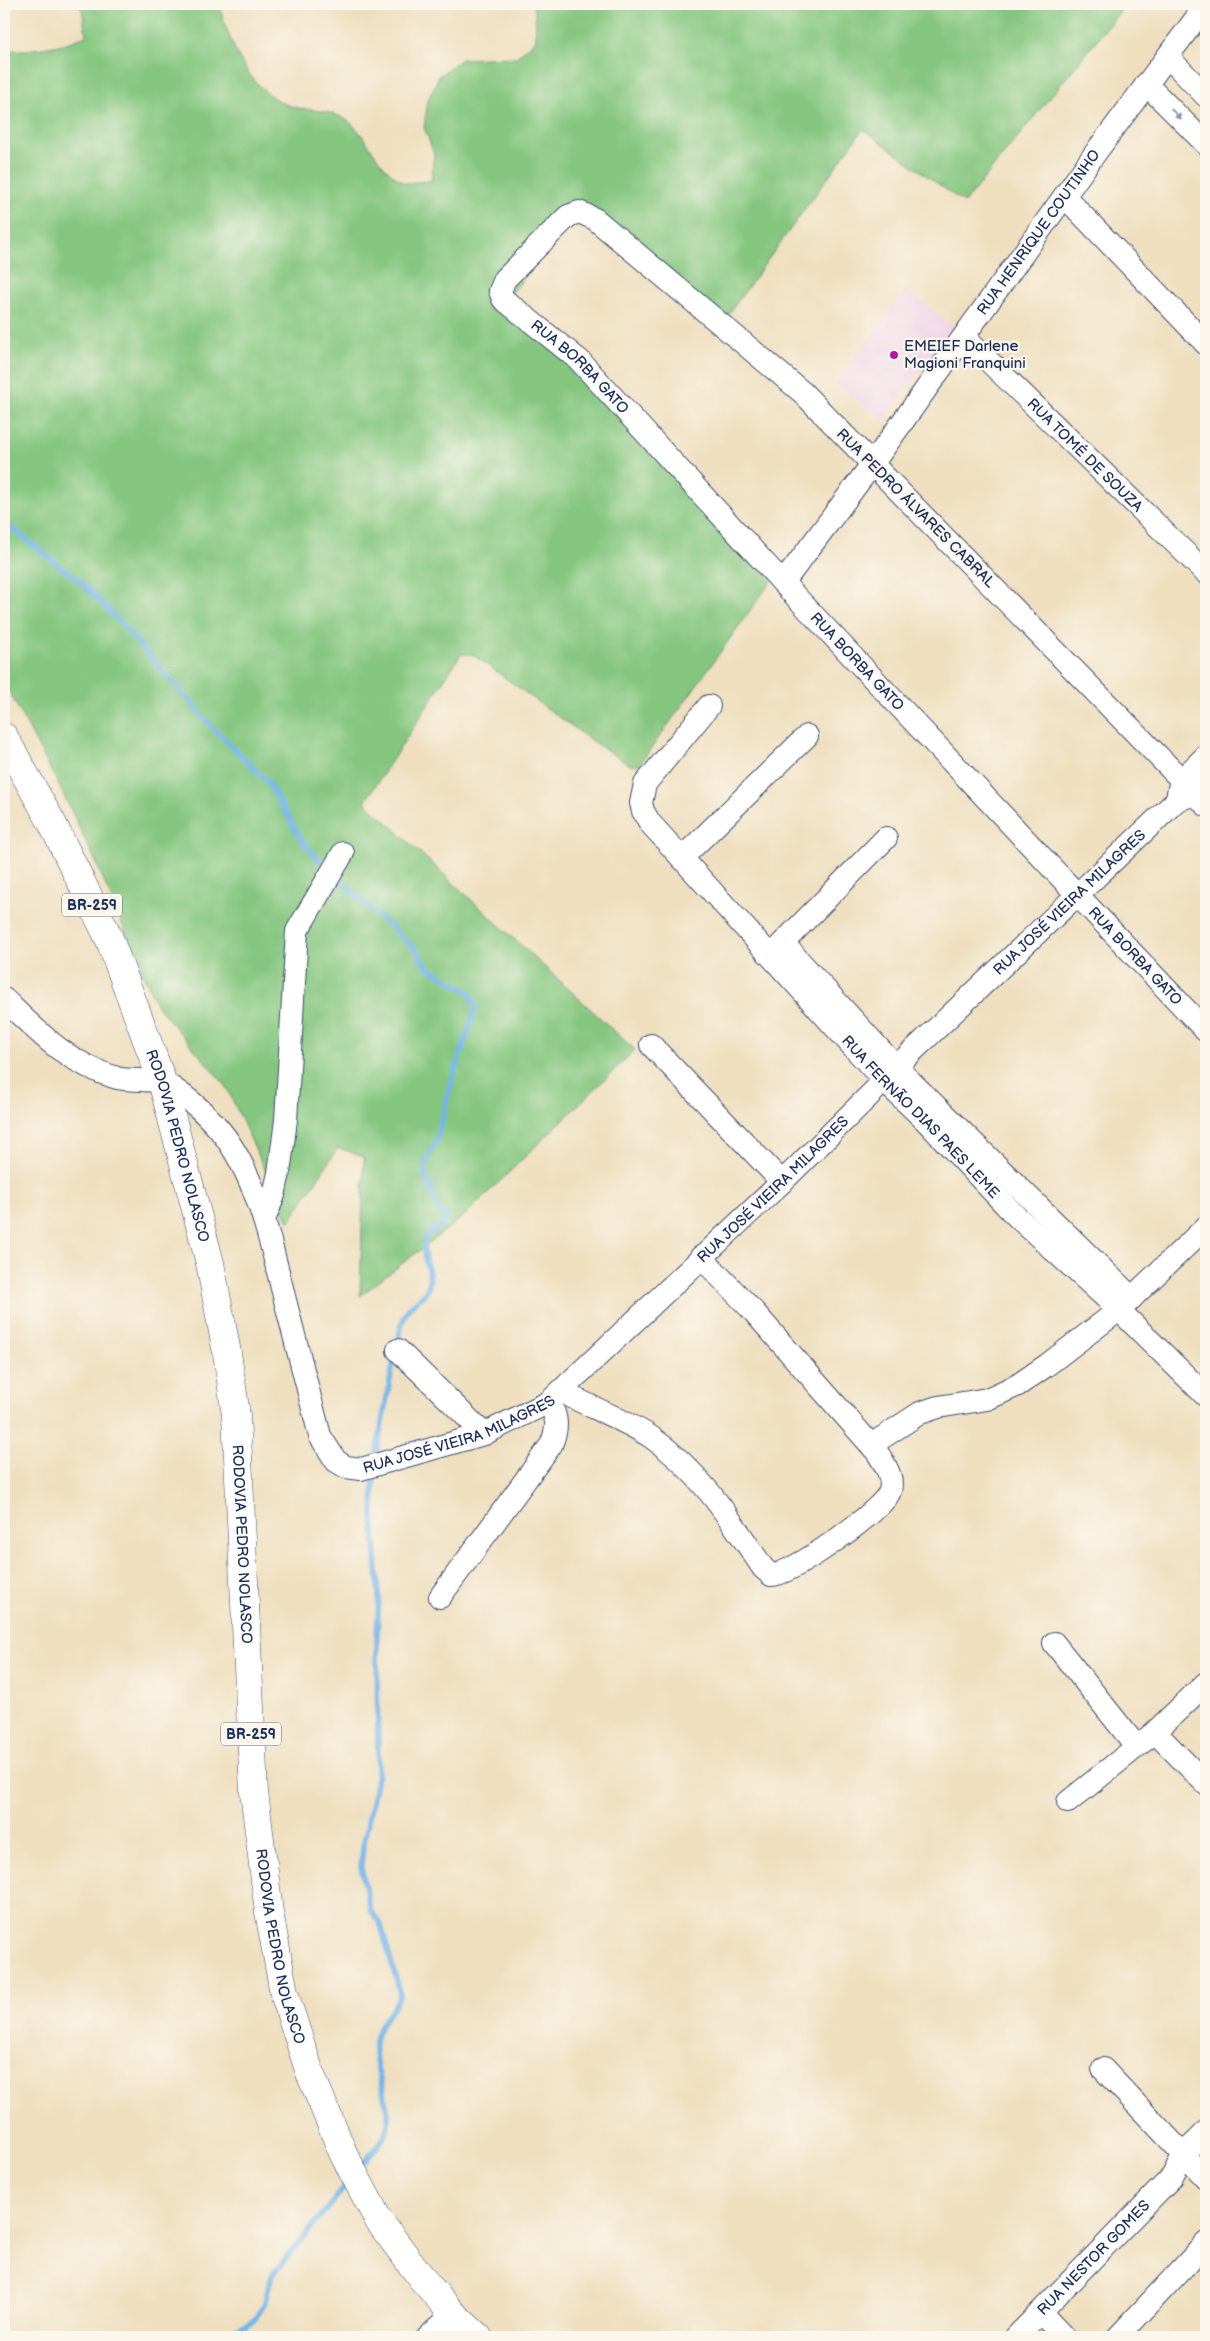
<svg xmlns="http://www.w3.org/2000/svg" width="1210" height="2341" viewBox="0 0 1210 2341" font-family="'Balsamiq Sans',sans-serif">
  <rect width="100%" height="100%" fill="#fbf7ec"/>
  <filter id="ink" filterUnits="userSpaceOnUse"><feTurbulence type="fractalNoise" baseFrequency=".02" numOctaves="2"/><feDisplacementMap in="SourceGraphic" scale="10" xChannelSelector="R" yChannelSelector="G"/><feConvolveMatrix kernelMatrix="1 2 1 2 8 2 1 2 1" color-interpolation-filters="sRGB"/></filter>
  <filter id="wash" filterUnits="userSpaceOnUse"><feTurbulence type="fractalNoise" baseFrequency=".0096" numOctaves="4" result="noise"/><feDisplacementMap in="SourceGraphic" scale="20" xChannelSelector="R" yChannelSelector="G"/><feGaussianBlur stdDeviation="1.12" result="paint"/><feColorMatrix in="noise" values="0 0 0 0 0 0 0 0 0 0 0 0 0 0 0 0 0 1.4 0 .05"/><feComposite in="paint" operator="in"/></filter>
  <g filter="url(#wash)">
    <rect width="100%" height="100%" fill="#efdfbf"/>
    <!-- built -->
    <path fill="#eed0e7" d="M905 290 953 326 884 419 835 384Z"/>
    <!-- green -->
    <path fill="#84c67f" stroke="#507a6e" d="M76 4H219C230 45 251 98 298 108 316 111 332 110 348 121 361 130 371 150 381 163 387 171 396 177 404 183L431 181 434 154 424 127 428 100 439 76 461 59 516 57 536 40 535 12 532 4H1126L964 203 863 129 722 323 577 213 507 299 777 573 640 764 632 766 592 741 472 654H461L365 802 635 1050 463 1217 360 1296 364 1157 338 1148 289 1222 226 1086 157 1006 94 858 60 788 4 682V50C34 51 59 47 86 36L82 9Z"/>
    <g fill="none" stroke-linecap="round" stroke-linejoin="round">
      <!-- stream -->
      <path stroke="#75b5e9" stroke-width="5.5" d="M4 522 84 585 120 622 210 725 268 782 301 839 328 870
        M335 876 416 950 427 967 469 992 476 1007 449 1090 437 1139 425 1163V1176L432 1191 435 1205 446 1216V1221L426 1236C419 1261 433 1269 429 1285 426 1298 413 1301 407 1311 401 1321 400 1334 397 1345
        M375 1461 395 1354
        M359 2168C368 2157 381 2145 387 2131 394 2114 372 2067 375 2041 378 2022 396 2011 400 1993L380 1922 371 1912 361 1867 363 1847 378 1773 377 1639 379 1595 373 1517 374 1470
        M213 2337 247 2325 254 2320 264 2305 272 2275 349 2182"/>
    </g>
  </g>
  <g filter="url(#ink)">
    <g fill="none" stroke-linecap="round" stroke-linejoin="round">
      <!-- minor casing -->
      <g stroke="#3b496d" stroke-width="24">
        <g id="minor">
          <path d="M1168 57 1206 96"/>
          <path d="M1146 84 1206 144"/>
          <path d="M1065 197 1206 344"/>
          <path id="s1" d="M964 337 1206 573"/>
          <path id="s2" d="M783 583 873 463 1096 152 1206 5"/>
          <path id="s3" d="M709 706 645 784 641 803 643 811 650 823 884 1081 926 1121 1014 1214 1119 1310 1206 1396"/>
          <path d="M1178 793 1181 780 1206 756"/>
          <path id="s4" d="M1206 805 803 393 595 219 579 212 568 216 505 279 500 291 503 299 579 360 783 583 1206 1031"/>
          <path d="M682 858 807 736"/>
          <path d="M783 943 896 1067 1132 1298"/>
          <path d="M772 954 886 838"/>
          <path id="s5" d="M4 999C39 1033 67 1063 117 1078 128 1081 158 1079 165 1083 189 1098 209 1115 226 1138 260 1186 272 1249 286 1304 297 1348 309 1392 320 1436L336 1461 346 1467 361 1469 484 1434 549 1402 782 1182 884 1081"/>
          <path d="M651 1045 782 1182"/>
          <path id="s6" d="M896 1067 1177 800 1196 794 1205 786"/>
          <path d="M264 1220 274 1195 279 1173 286 1120 297 931 343 853"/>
          <path d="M398 1350 484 1434"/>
          <path d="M562 1392C590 1407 625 1420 651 1437 700 1471 731 1520 763 1568L771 1575C789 1577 885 1509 890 1491 894 1477 884 1463 877 1452L754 1312 701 1257"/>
          <path d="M871 1445 920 1413 938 1407 987 1399 1018 1385 1047 1365 1119 1310 1206 1227"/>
          <path d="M440 1597 551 1445C558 1428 558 1418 549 1402"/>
          <path d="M1054 1643 1136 1746"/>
          <path d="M1155 1732 1206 1784"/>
          <path d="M1068 1802 1155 1732 1206 1683"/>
          <path d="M1103 2069 1206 2178"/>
          <path d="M1041 2313 1064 2337"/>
          <path d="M428 2337 453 2314"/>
          <path id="s7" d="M1016 2337 1172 2177 1184 2154 1206 2132"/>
          <path d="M1118 2337 1206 2243"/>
        </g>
      </g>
      <!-- highway casing -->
      <g stroke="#3b496d" stroke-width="29">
        <g id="highway">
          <path id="s8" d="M4 737 51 821 109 938 162 1081 210 1263 227 1353 236 1415 254 1792 269 1912 284 1993 310 2073 343 2153 379 2221 424 2281 453 2314 478 2337"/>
        </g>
      </g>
      <!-- minor -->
      <use href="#minor" stroke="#fff" stroke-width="22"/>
      <!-- highway -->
      <use href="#highway" stroke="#fff" stroke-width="28"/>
    </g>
    <!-- one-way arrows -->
    <defs><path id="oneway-solid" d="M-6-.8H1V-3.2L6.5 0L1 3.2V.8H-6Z" transform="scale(1.25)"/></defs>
    <use fill="#8d97ae" href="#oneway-solid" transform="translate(1176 114) rotate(45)"/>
  </g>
  <!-- markers -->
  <circle fill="#b5179e" stroke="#fbf7ec" stroke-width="2" cx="894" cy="355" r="5"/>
  <g text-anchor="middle" stroke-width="4.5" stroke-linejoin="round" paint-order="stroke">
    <!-- shield labels -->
    <g fill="#fbf7ec" stroke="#5e6b89" stroke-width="1">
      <rect x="62" y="893.5" width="60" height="23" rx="4"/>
      <rect x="221" y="1722.5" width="60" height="23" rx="4"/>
    </g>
    <g font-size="14" font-weight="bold" fill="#1b2f5e">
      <text x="92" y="910">BR-259</text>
      <text x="251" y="1739">BR-259</text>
    </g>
    <!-- street labels -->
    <g font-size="15" fill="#1b2f5e" stroke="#fbf7ec">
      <text dy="5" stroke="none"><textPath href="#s2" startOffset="434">RUA HENRIQUE COUTINHO</textPath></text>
      <text dy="5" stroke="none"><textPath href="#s4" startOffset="1090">RUA BORBA GATO</textPath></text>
      <text dy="5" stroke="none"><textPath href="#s1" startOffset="169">RUA TOMÉ DE SOUZA</textPath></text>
      <text transform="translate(916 508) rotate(45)" y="5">RUA PEDRO ÁLVARES CABRAL</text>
      <text dy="5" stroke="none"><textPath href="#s4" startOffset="1495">RUA BORBA GATO</textPath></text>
      <text dy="5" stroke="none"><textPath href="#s6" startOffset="239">RUA JOSÉ VIEIRA MILAGRES</textPath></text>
      <text dy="5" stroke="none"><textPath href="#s4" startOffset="1900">RUA BORBA GATO</textPath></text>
      <text dy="5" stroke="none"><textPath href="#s3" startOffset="542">RUA FERNÃO DIAS PAES LEME</textPath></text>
      <text dy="5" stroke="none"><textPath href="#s8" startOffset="446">RODOVIA PEDRO NOLASCO</textPath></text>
      <text dy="5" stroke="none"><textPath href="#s5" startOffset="1150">RUA JOSÉ VIEIRA MILAGRES</textPath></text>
      <text dy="5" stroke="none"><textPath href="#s5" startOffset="745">RUA JOSÉ VIEIRA MILAGRES</textPath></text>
      <text dy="5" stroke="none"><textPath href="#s8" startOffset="851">RODOVIA PEDRO NOLASCO</textPath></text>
      <text dy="5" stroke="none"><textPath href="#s8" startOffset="1256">RODOVIA PEDRO NOLASCO</textPath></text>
      <text dy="5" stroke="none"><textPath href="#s7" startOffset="111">RUA NESTOR GOMES</textPath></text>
    </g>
    <!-- poi labels -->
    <g font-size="15" fill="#1b2f5e" stroke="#fbf7ec" text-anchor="start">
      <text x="904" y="351">EMEIEF Darlene<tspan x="904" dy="17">Magioni Franquini</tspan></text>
    </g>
  </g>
  <!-- margin -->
  <rect width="1210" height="2341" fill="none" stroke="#fbf7ec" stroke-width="20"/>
</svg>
